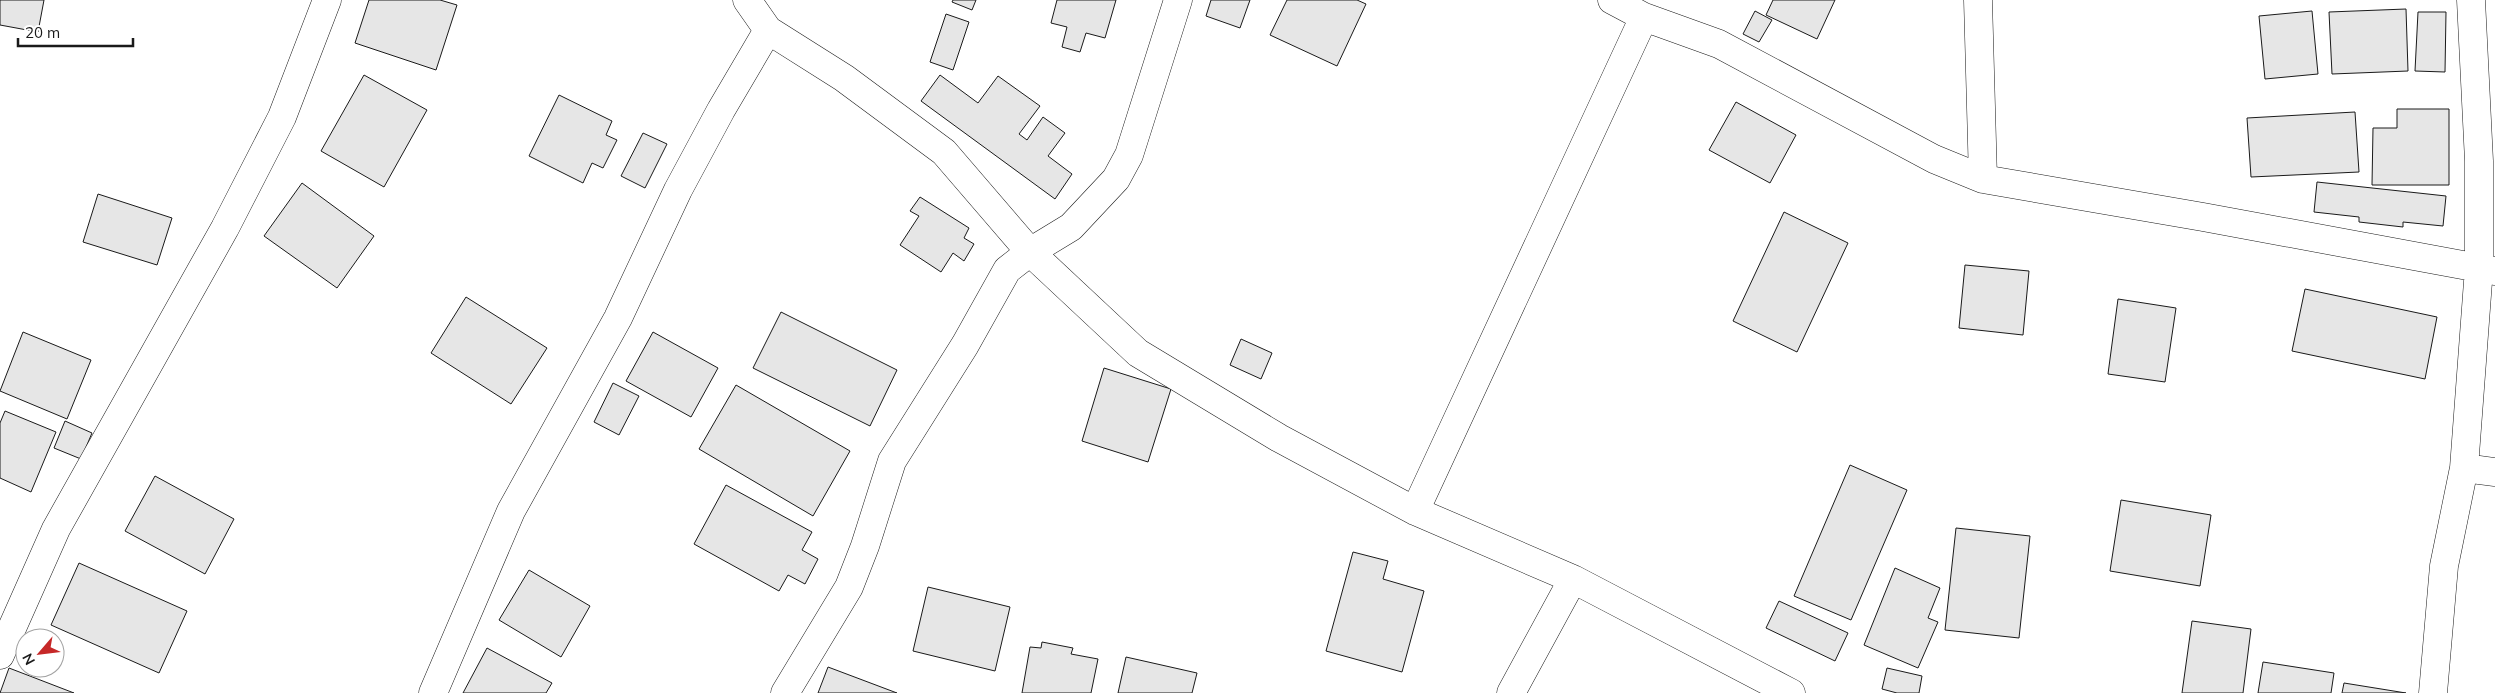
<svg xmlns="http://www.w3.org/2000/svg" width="2495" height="693" viewBox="0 0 2495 693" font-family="Mulish,sans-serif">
  <rect width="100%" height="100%" fill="#fff"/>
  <!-- building -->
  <path fill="#e6e6e6" stroke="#1a1a1a" d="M0 0H44L38 32 0 25Z
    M369 0H440L457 5 436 70 355 43Z
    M953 0H976L972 10 952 2Z
    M1057 0H1116L1105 38 1086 33 1080 52 1062 47 1067 27 1051 23Z
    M1211 0H1250L1240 28 1206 16Z
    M1287 0H1357L1366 4 1337 66 1270 35Z
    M1773 0H1835L1817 39 1766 15Z
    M2406 9 2408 71 2332 74 2329 12Z
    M1755 11 1772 20 1759 42 1743 34Z
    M2312 11 2318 74 2265 79 2259 16Z
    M2418 12H2446L2445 72 2415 71Z
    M946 14 969 22 953 70 930 62Z
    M364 75 427 110 384 187 321 151Z
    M940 75 978 103 998 76 1040 106 1019 134 1027 140 1043 117 1065 133 1048 156 1072 174 1055 199 921 101Z
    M559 95 612 121 606 135 617 140 603 168 592 163 583 183 529 156Z
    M1736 102 1796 135 1770 183 1709 150Z
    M2397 109H2449V185H2372L2373 128H2397Z
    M2355 112 2359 172 2251 177 2247 118Z
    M643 133 667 144 645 188 621 176Z
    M2317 182 2446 196 2443 226 2403 222V227L2359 222V217L2314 212Z
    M302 183 374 236 337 288 264 236Z
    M98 194 172 218 157 265 83 242Z
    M920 197 969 228 964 238 974 244 964 261 953 253 941 272 900 245 919 216 910 211Z
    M1784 212 1848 243 1797 352 1733 321Z
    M1965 265 2029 271 2023 335 1959 328Z
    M2305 289 2437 317 2425 379 2292 351Z
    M466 297 547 348 511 404 431 353Z
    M2118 299 2176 308 2165 382 2108 374Z
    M781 312 897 370 870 426 753 368Z
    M23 332 91 360 67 419 0 391Z
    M653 332 718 368 691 417 626 381Z
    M1241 339 1272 353 1261 379 1230 365Z
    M1104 368 1171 389 1148 462 1082 441Z
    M613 383 639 396 619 435 594 422Z
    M736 385 850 451 813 516 699 449Z
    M5 411 56 432 31 492 0 478V423Z
    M65 421 92 433 81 459 54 448Z
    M1850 465 1907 490 1851 620 1794 596Z
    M155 476 234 519 205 574 125 531Z
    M726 485 812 532 802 550 818 559 805 584 788 575 779 591 694 544Z
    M2121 500 2211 515 2200 586 2110 571Z
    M1956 528 2030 536 2019 638 1945 630Z
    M1353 552 1388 561 1383 579 1424 591 1402 672 1326 651Z
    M79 563 187 611 159 673 51 625Z
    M1895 568 1940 588 1928 618 1938 622 1918 668 1864 645Z
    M529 570 590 606 561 657 499 620Z
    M928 587 1010 607 995 671 913 651Z
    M1779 601 1848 633 1835 661 1766 628Z
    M2192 621 2251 629 2243 693H2182Z
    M1042 642 1073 648 1071 654 1098 659 1091 693H1022L1030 647 1041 648Z
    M487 648 552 683 546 693H463Z
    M1126 657 1197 673 1192 693H1118Z
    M2263 662 2334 673 2331 693H2258Z
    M828 667 897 693H818Z
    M9 668 74 693H0Z
    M1887 668 1922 676 1919 693H1897L1882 689Z
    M2344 683 2406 693H2342Z"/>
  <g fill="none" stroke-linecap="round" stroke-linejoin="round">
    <!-- street casing -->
    <g stroke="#1a1a1a" stroke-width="29">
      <path id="street" d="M747 0 768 30 844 78 944 152 1030 252 1138 353 1279 438 1415 511 1573 579 1791 693
        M1612 0 1644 17 1719 44 1934 159 1983 179 2203 217 2495 271
        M1978 0 1983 179
        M2464 468 2495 472
        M1415 511 1644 17
        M0 655 56 529 225 228 282 117 327 0
        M433 693 511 511 618 318 678 190 721 110 768 30
        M785 693 849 587 865 546 892 461 965 345 1007 270 1030 252 1071 227 1116 179 1129 155 1178 0
        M1511 693 1573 579
        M2433 693 2444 566 2464 468 2479 268V161L2471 0"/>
    </g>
    <!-- street -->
    <use href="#street" stroke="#fff" stroke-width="28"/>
  </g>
  <!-- north arrow -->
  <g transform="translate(40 653) rotate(242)"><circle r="24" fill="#ffffff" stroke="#a3a3a3"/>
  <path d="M0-4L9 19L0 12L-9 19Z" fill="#c62828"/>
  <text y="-8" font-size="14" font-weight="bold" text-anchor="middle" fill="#1a1a1a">N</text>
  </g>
  <!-- scale -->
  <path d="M18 38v8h115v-8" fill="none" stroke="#1a1a1a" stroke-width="2.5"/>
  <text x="25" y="38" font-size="15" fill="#1a1a1a" stroke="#ffffff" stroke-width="4" paint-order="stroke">20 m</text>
</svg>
